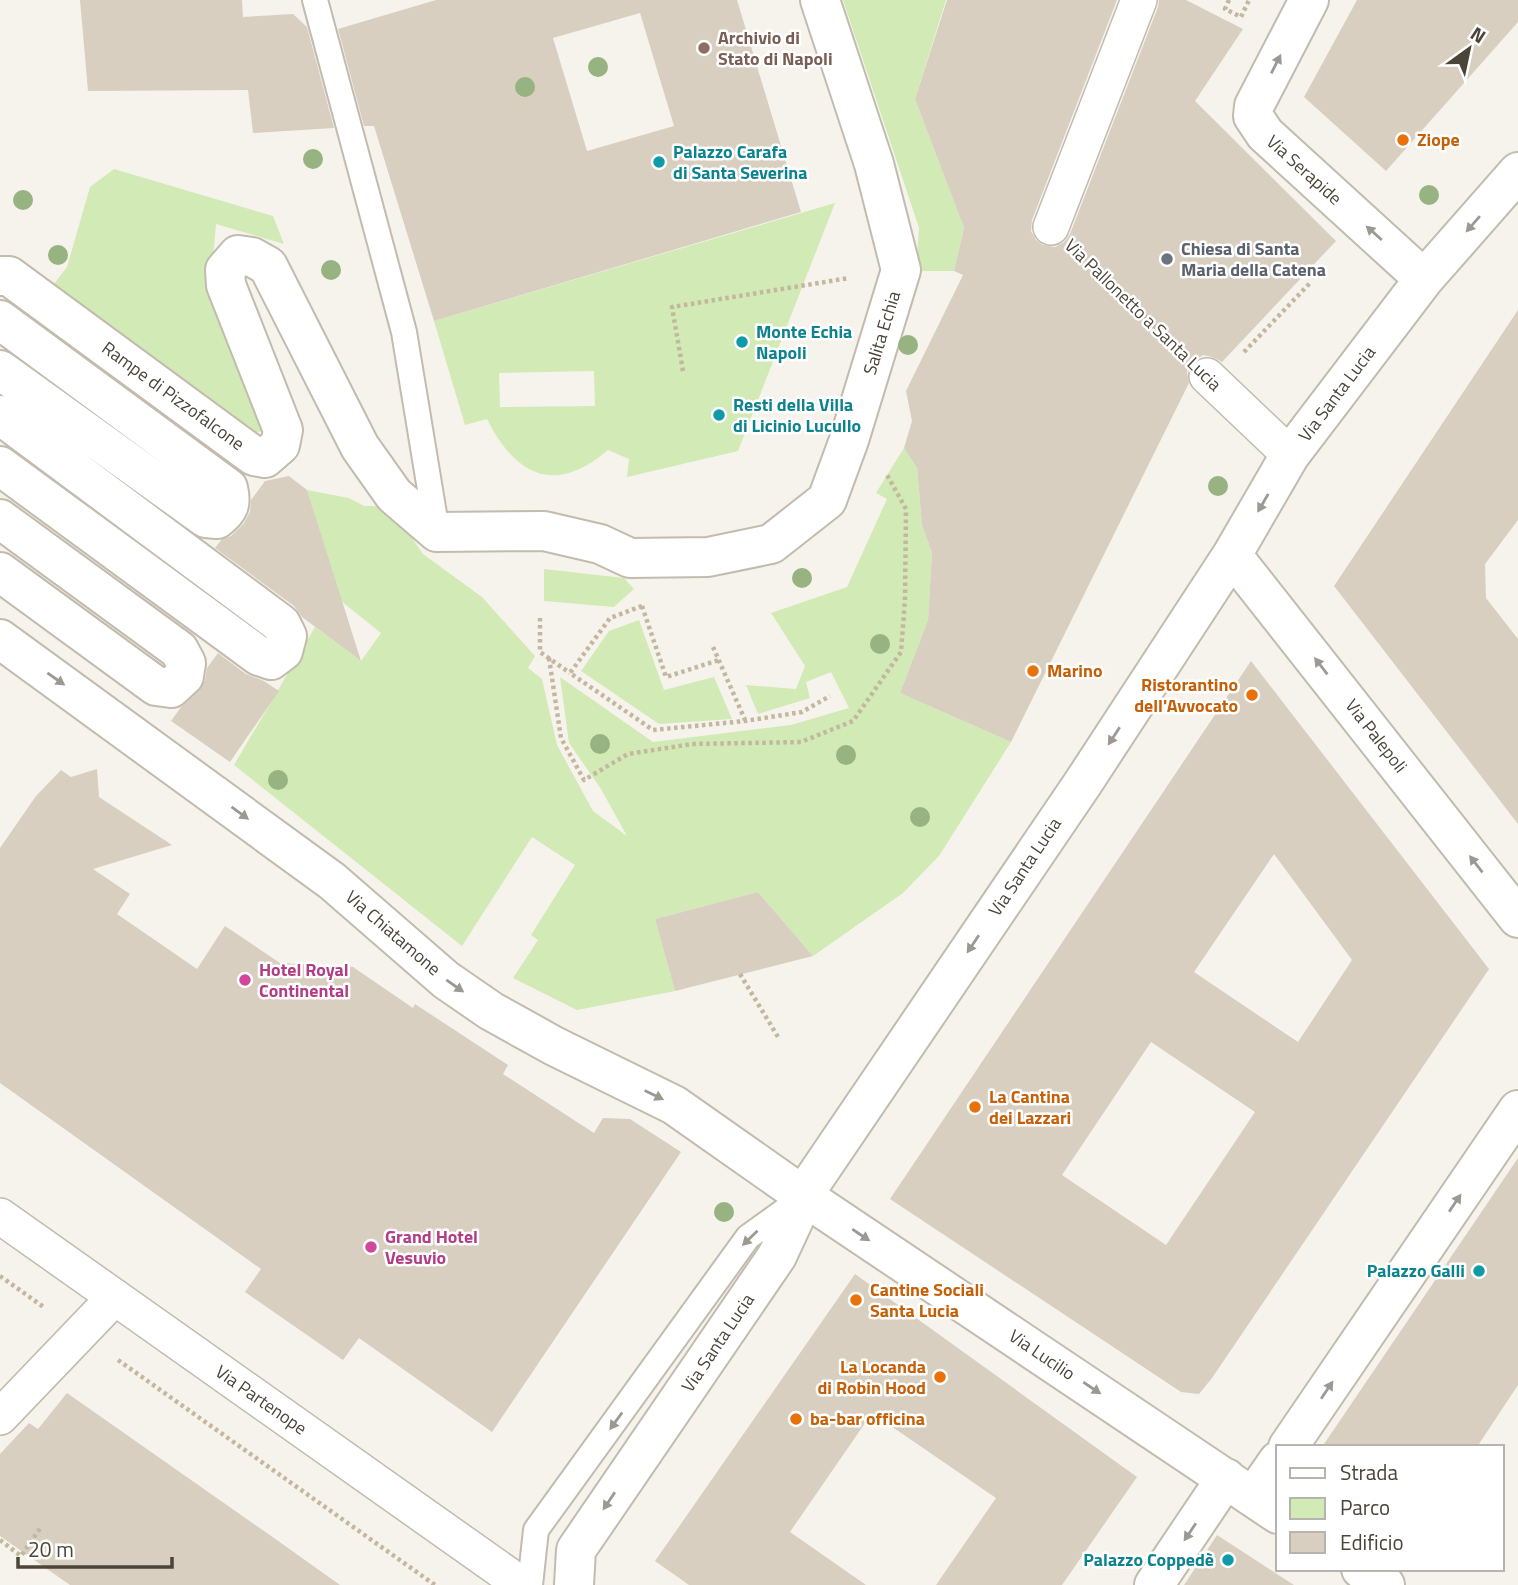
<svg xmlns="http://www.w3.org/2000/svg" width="1518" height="1585" viewBox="0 0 1518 1585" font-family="'Titillium Web',sans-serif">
  <rect width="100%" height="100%" fill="#f6f3ec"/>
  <!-- green -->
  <path fill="#d2eab5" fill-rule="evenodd" d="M843 0H946L915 99 964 228 954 271H916L919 228Z
    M114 169 273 216 284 244 216 224 210 294 268 431 256 432 54 284 67 267 90 187Z
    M835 203 738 451 627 477 629 459 608 450C556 495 516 477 487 419L465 425 434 321ZM594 371 595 406 500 407 499 373Z
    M904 448 917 468 922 525 932 553 928 620 900 693 1011 742 939 856 903 893 813 956 758 892 655 919 675 991 577 1010 513 978 538 940 531 935 575 865 532 837 462 946 234 765 315 627 361 661 381 633 341 601 307 490 349 498 364 506H390L423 554 482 597 535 656 528 668 542 679 557 745 593 811 627 836 601 789 569 743 560 677 653 742 791 725 849 708 831 672 806 682 810 698 758 714 746 685 796 689 805 666 771 613 847 587 887 499 876 493Z
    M544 569 624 578 634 589 614 607 544 601Z
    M639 620 664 690 714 677 732 719 659 724 581 671 609 631Z"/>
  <!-- building -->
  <path fill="#d8cfc1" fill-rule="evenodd" d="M80 0H242L243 17 293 14 307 27 334 128 253 133 248 90 88 91Z
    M436 0H737L801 212 434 321 374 126H364L338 29ZM640 13 674 126 587 151 553 38Z
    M947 0H1117L1032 220 1031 231 1036 240 1043 245 1055 247 1064 242 1070 234 1158 7 1159 0H1186L1243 29 1195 101 1336 241 1222 362 1212 357 1203 355 1192 363 1187 372 1189 383 1011 742 900 693 928 620 932 553 922 525 917 468 904 448 912 421 906 391 963 275 954 271 964 228 915 99Z
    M1357 0H1518V22L1386 171 1304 97Z
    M1518 310V520L1485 564 1486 598 1518 639V824L1334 586Z
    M289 476 307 490 361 661 302 617 294 606 215 548 222 539 231 536 244 523 250 512 251 500 265 481Z
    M218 653 246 674 264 681 279 691 230 762 171 721 181 707 199 691 205 680 207 668Z
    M1251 661 1489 969 1212 1378 1199 1394 1181 1392 890 1199ZM1274 854 1352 960 1298 1042 1194 972ZM1151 1042 1255 1112 1166 1245 1062 1175Z
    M97 769 99 797 172 845 93 869 130 894 117 914 197 969 225 926 280 963 353 967 413 1008 415 1004 508 1065 503 1074 594 1133 603 1118 630 1119 681 1152 492 1432 359 1338 343 1360 245 1292 261 1269 0 1083V848L36 796 61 770 71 777Z
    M758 892 813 956 675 991 655 919Z
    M1518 1158V1385L1477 1447H1322Z
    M855 1274 1137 1477 1062 1585H936L996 1498 872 1413 790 1532 866 1585H689L655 1561Z
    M67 1393 274 1538 340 1585H70L0 1536V1454L29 1423 38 1429Z
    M1217 1535 1294 1585H1184Z"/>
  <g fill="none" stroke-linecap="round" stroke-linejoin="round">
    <!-- service casing -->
    <g stroke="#c2bbae" stroke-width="28">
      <path id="service" d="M315 0 404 332 437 532
        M530 1585 536 1530 748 1237 798 1201"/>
    </g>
    <!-- pedestrian casing -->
    <g stroke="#c2bbae" stroke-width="38">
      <path id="pedestrian" d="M1051 227 1139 0
        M1207 376 1290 455
        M0 1216 522 1585
        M0 1417 115 1297"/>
    </g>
    <!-- minor casing -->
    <g stroke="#c2bbae" stroke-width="42">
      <path id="minor" d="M1309 0 1254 106 1253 116 1265 134 1424 279
        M0 276H9L254 456 265 458 280 445 283 430 226 285 225 270 238 255 252 257 268 266 360 447 394 495 437 532 544 531 600 544 630 558 708 557 771 544 827 500 849 440 901 270 874 164 820 0
        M0 320 228 488C232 504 229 510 217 519L206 518 0 370
        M0 415 281 624 287 636 283 651 271 660 259 656 0 466
        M0 519 179 650 186 663 184 676 171 688 156 686 0 572
        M1232 555 1518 918
        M1288 1447 1518 1110
        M1253 1497 1278 1461
        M574 1585 576 1550 777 1256 810 1185 1083 783 1232 555 1290 455 1424 279 1518 172
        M1154 1585 1226 1478"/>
    </g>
    <!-- tertiary casing -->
    <g stroke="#c2bbae" stroke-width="42">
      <path id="tertiary" d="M0 639 332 881 446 980 491 1011 554 1046 674 1105 805 1197 1278 1514
        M1361 1569 1385 1585"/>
    </g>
    <!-- path -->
    <path stroke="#c4b79f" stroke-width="4.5" stroke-dasharray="3.5 3.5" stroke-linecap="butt" d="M1229 0 1225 9 1241 17 1249 0
      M1083 258 1176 346
      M1244 352 1311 282
      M683 371 672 307 849 278
      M642 606 610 618 570 673 653 730 745 721 802 712 830 696
      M642 606 666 677 719 660
      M540 618V652L570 673
      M713 647 745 720
      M549 658 561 738 584 780 628 754 692 744 801 742 853 721 901 652 905 600 906 509 886 473
      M740 974 778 1037
      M0 1276 45 1308
      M118 1360 435 1585
      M0 1540 21 1556 41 1527"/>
    <!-- service -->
    <use href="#service" stroke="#fff" stroke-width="24"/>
    <!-- pedestrian -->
    <use href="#pedestrian" stroke="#fff" stroke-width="35"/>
    <!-- minor -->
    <use href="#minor" stroke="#fff" stroke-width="38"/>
    <!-- tertiary -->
    <use href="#tertiary" stroke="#fff" stroke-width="38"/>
  </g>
  <!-- trees -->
  <g fill="#97b381">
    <circle cx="598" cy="67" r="10"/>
    <circle cx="525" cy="87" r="10"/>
    <circle cx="313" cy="159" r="10"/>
    <circle cx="1429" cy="195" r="10"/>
    <circle cx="23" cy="200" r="10"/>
    <circle cx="58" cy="255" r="10"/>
    <circle cx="331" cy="270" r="10"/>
    <circle cx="908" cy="345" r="10"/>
    <circle cx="1218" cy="486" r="10"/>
    <circle cx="802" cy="578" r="10"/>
    <circle cx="880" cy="644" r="10"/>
    <circle cx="600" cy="744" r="10"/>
    <circle cx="846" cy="755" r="10"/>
    <circle cx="278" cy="780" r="10"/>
    <circle cx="920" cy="817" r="10"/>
    <circle cx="724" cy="1212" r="10"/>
  </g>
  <!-- one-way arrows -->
  <defs><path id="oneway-solid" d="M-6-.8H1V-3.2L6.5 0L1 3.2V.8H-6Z" transform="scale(1.75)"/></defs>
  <g fill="#9c9892">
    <use href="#oneway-solid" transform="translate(1276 64) rotate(-63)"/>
    <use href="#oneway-solid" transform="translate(1473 224) rotate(131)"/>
    <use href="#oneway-solid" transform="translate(1374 233) rotate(-138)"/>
    <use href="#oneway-solid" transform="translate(1263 503) rotate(120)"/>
    <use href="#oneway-solid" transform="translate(1321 666) rotate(-128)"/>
    <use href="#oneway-solid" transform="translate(56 679) rotate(35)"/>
    <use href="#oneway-solid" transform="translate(1114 736) rotate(123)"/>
    <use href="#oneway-solid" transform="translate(240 813) rotate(36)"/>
    <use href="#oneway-solid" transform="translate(1476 864) rotate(-128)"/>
    <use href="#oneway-solid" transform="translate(973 944) rotate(124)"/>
    <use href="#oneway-solid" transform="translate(455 986) rotate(35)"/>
    <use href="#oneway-solid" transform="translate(654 1095) rotate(26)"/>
    <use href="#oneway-solid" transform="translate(1455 1203) rotate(-56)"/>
    <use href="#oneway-solid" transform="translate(861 1235) rotate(34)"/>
    <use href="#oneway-solid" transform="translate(750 1238) rotate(136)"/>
    <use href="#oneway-solid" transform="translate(1092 1388) rotate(34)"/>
    <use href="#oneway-solid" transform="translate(1327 1390) rotate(-56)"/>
    <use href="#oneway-solid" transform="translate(616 1421) rotate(126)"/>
    <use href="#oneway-solid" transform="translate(609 1501) rotate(124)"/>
    <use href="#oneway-solid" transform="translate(1190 1532) rotate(124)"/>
  </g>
  <!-- markers -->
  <circle fill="#8d6e63" stroke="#fff" stroke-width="2.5" cx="704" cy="48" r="7"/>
  <g fill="#e8710a" stroke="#fff" stroke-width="2.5">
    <circle cx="1403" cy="140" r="7"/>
    <circle cx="1033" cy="671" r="7"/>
    <circle cx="1252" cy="695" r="7"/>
    <circle cx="975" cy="1107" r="7"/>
    <circle cx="856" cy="1300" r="7"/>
    <circle cx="940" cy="1377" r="7"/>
    <circle cx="796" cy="1419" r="7"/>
  </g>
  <g fill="#0f9aa8" stroke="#fff" stroke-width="2.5">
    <circle cx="659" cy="162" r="7"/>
    <circle cx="742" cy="342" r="7"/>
    <circle cx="719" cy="415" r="7"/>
    <circle cx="1479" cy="1271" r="7"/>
    <circle cx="1228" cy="1560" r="7"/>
  </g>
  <circle fill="#6b7280" stroke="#fff" stroke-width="2.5" cx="1167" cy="259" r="7"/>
  <g fill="#d1479c" stroke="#fff" stroke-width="2.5">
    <circle cx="245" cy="980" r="7"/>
    <circle cx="371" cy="1247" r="7"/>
  </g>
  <g text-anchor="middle" stroke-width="5" stroke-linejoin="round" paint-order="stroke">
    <!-- education labels -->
    <g font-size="18" font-weight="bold" fill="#785e54" stroke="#fff" text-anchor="start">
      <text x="718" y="44">Archivio di<tspan x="718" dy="21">Stato di Napoli</tspan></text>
    </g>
    <!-- food labels -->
    <g font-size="18" font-weight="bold" fill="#c56008" stroke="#fff" text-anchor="start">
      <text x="1417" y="146">Ziope</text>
      <text x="1047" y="677">Marino</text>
      <text x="1238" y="691" text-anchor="end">Ristorantino<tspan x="1238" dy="21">dell'Avvocato</tspan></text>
      <text x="989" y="1103">La Cantina<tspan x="989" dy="21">dei Lazzari</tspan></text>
      <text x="870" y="1296">Cantine Sociali<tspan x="870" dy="21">Santa Lucia</tspan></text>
      <text x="926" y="1373" text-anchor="end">La Locanda<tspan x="926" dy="21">di Robin Hood</tspan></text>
      <text x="810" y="1425">ba-bar officina</text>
    </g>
    <!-- culture labels -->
    <g font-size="18" font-weight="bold" fill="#0d838f" stroke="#fff" text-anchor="start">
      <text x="673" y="158">Palazzo Carafa<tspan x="673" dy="21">di Santa Severina</tspan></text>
      <text x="756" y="338">Monte Echia<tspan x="756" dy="21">Napoli</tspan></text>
      <text x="733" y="411">Resti della Villa<tspan x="733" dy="21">di Licinio Lucullo</tspan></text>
      <text x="1465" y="1277" text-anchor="end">Palazzo Galli</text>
      <text x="1214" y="1566" text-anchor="end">Palazzo Coppedè</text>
    </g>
    <!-- street labels -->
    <g font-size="18" fill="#4b4439" stroke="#fff">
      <text transform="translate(1304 170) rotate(42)" y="6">Via Serapide</text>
      <text transform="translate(1143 315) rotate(44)" y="6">Via Pallonetto a Santa Lucia</text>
      <text transform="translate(882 333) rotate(-73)" y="6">Salita Echia</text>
      <text transform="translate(1337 394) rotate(-53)" y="6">Via Santa Lucia</text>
      <text transform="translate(173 396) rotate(36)" y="6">Rampe di Pizzofalcone</text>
      <text transform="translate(1376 736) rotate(52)" y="6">Via Palepoli</text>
      <text transform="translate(1025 867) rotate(-56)" y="6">Via Santa Lucia</text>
      <text transform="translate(393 933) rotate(41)" y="6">Via Chiatamone</text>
      <text transform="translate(718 1343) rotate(-56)" y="6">Via Santa Lucia</text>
      <text transform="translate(1042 1355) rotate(34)" y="6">Via Lucilio</text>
      <text transform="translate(261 1400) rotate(35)" y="6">Via Partenope</text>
    </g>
    <!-- worship labels -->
    <g font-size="18" font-weight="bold" fill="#5b616d" stroke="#fff" text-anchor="start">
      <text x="1181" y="255">Chiesa di Santa<tspan x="1181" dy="21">Maria della Catena</tspan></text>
    </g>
    <!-- hotel labels -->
    <g font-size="18" font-weight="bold" fill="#b23c85" stroke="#fff" text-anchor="start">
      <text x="259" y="976">Hotel Royal<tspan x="259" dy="21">Continental</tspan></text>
      <text x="385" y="1243">Grand Hotel<tspan x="385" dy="21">Vesuvio</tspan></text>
    </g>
  </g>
  <!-- legend -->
  <rect x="1276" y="1445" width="228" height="126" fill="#ffffff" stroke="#b7b4b0" stroke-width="2"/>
  <rect x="1290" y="1468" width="35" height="10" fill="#ffffff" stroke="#b7b4b0" stroke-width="2"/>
  <text x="1340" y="1480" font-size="21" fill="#4b4439">Strada</text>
  <rect x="1290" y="1498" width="35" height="21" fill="#d2eab5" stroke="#b7b4b0" stroke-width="2"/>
  <text x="1340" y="1515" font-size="21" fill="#4b4439">Parco</text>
  <rect x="1290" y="1532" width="35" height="21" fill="#d8cfc1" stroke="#b7b4b0" stroke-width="2"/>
  <text x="1340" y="1550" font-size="21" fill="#4b4439">Edificio</text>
  <!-- north arrow -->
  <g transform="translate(1469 49) rotate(33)" stroke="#ffffff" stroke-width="5" paint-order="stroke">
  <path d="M0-5L12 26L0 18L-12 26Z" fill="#4b4439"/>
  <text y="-10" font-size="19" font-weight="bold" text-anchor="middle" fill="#4b4439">N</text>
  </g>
  <!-- scale -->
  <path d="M18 1557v10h154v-10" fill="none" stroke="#4b4439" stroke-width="3.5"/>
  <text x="28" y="1557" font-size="21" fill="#4b4439" stroke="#ffffff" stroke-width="5" paint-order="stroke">20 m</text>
</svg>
